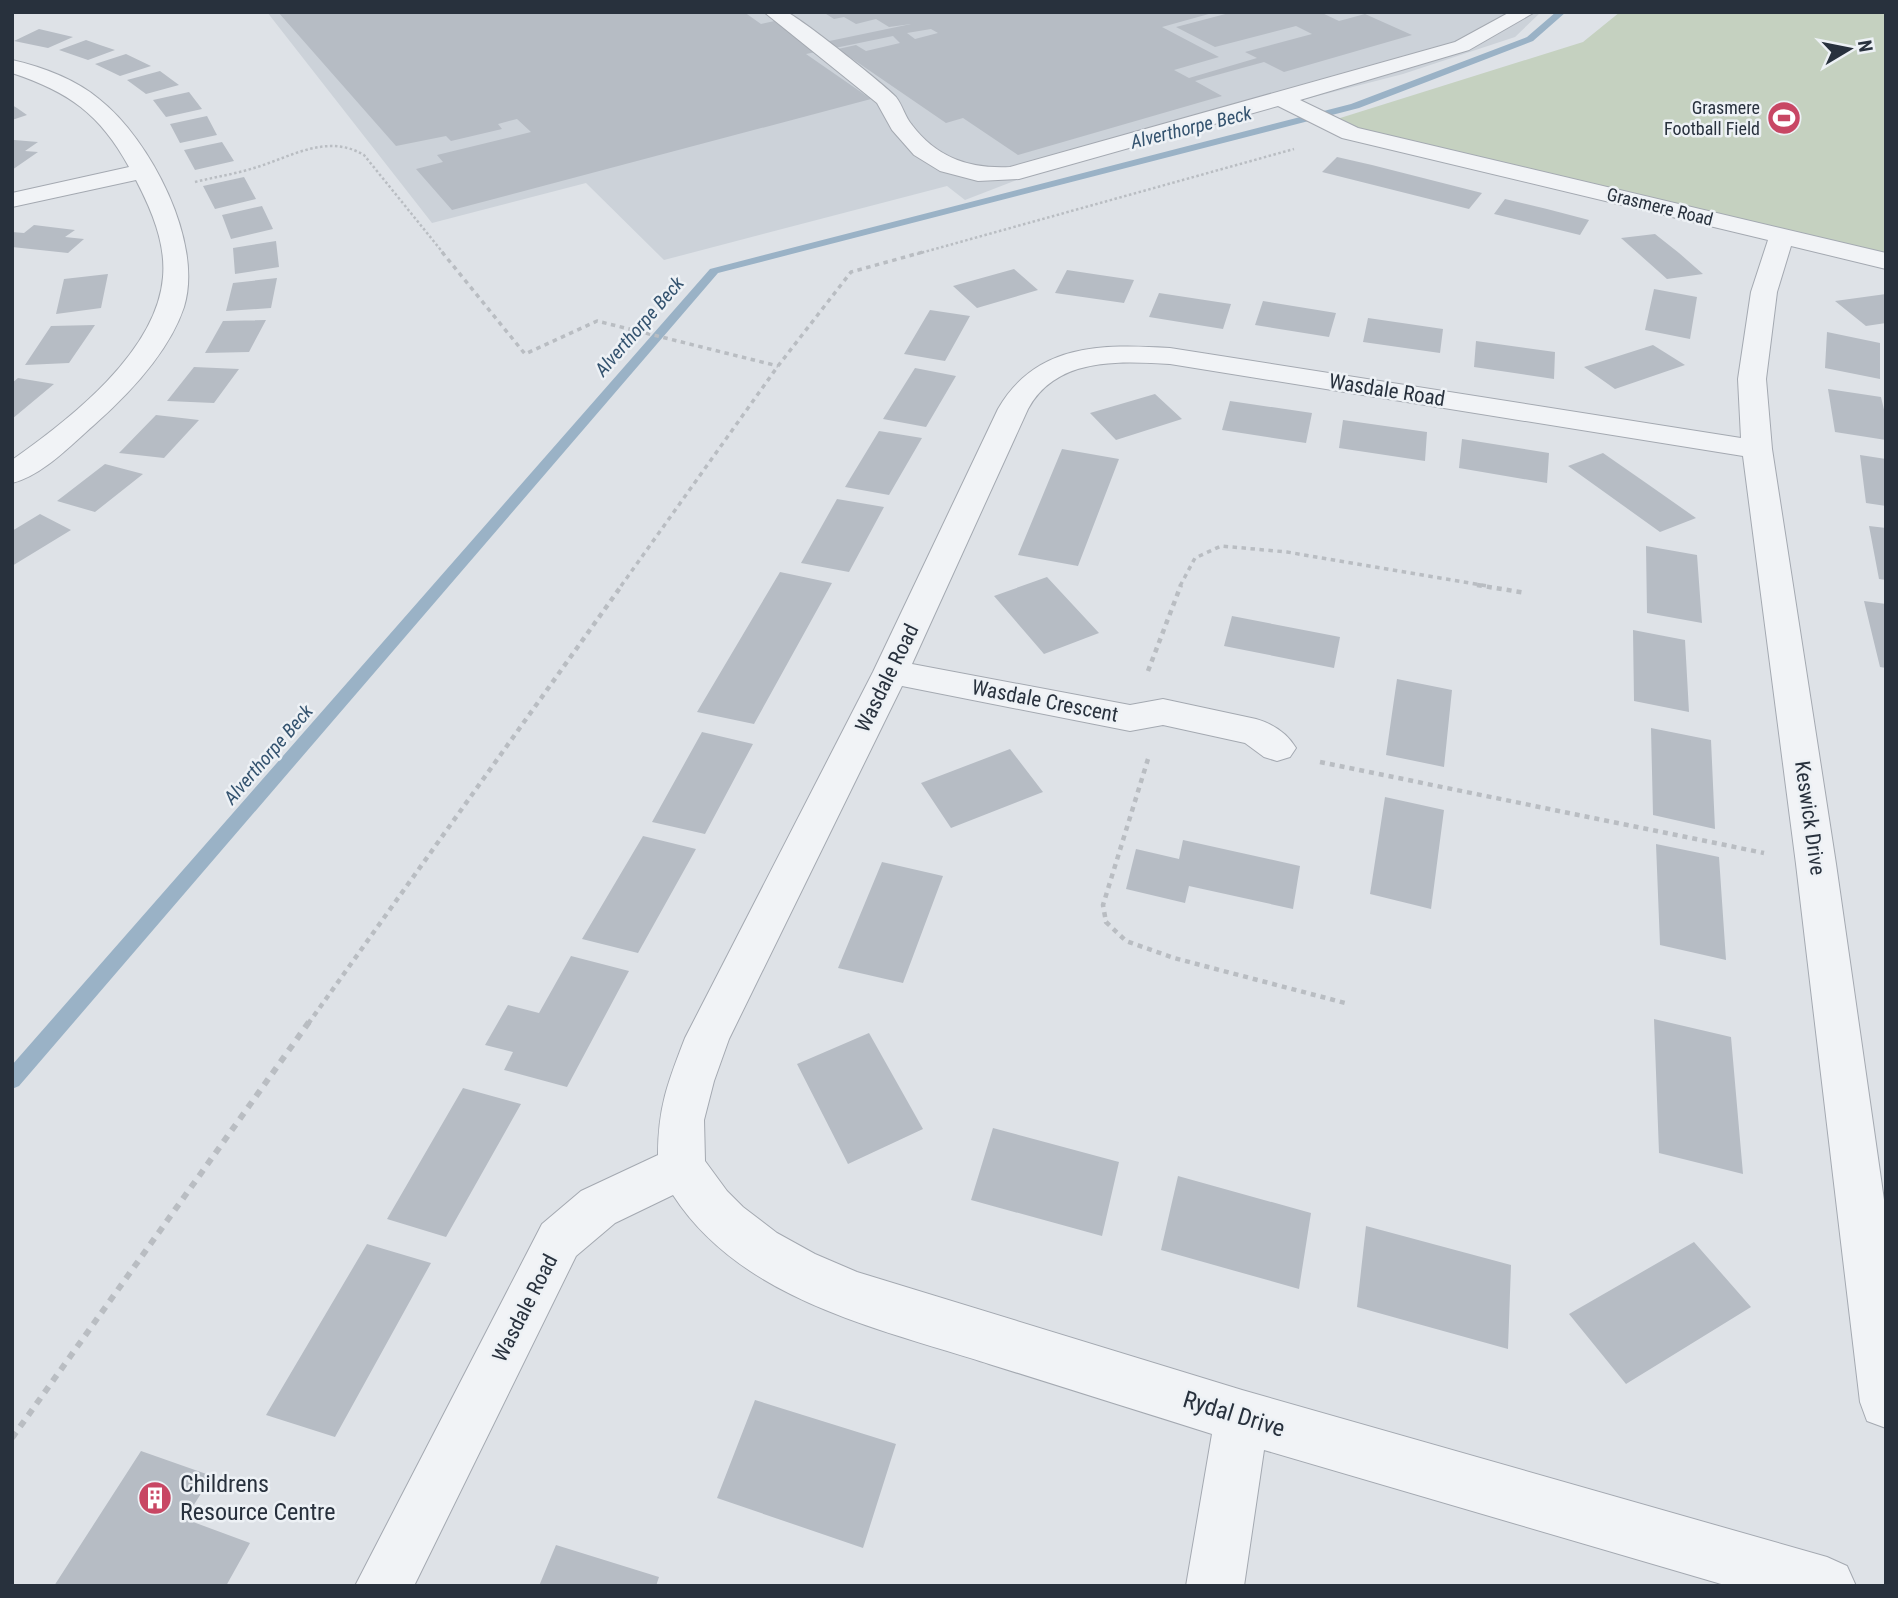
<svg xmlns="http://www.w3.org/2000/svg" width="1898" height="1598" viewBox="0 0 1898 1598" font-family="'Roboto Condensed',sans-serif">
  <rect width="100%" height="100%" fill="#dee2e7"/>
  <!-- built -->
  <path fill="#ccd2d9" d="M267 12H1541L1515 37 1403 74 1069 160 965 200 947 186 664 260 586 183 432 223Z"/>
  <!-- green -->
  <path fill="#c5d1c0" d="M1620 12H1886V261L1350 133 1337 119 1583 42Z"/>
  <g fill="none" stroke-linecap="round" stroke-linejoin="round">
    <!-- stream -->
    <path fill="#9ab2c6" fill-rule="evenodd" d="M1556 12H1566L1533 41 1359 108 718 273 19 1086 12 1089V1065L710 269 1351 104 1527 37Z"/>
  </g>
  <!-- building -->
  <path fill="#b6bcc4" fill-rule="evenodd" d="M278 12H744L761 24 779 20 815 44 911 24 889 27 876 19 856 24 844 17 834 19 823 12H1216L1162 27 1219 57 1174 70 1189 78 1257 58 1245 52 1312 34 1296 26 1215 47 1176 27 1233 12H1320L1339 21 1365 14 1412 35 1284 72 1264 62 1195 81 1222 96 1018 155 963 118 946 123 838 49 856 45 866 51 900 43 893 36 806 54 871 99 452 210 416 169 443 162 437 155 531 132 517 119 498 124 502 129 451 141 446 136 396 146ZM931 29 938 33 915 39 907 33Z
    M39 29 73 37 48 48 14 41Z
    M86 40 100 45 115 50 88 60 59 50Z
    M126 54 151 66 120 76 95 64Z
    M160 71 179 85 146 94 127 80Z
    M189 92 202 109 166 117 153 100Z
    M12 105 17 108 27 115 12 120Z
    M207 116 217 135 180 143 170 124Z
    M14 140 38 142 25 151 38 152 12 170Z
    M222 142 234 161 195 170 184 150Z
    M1337 157 1372 165 1482 193 1469 209 1322 172Z
    M244 177 256 199 215 209 203 186Z
    M1505 199 1547 209 1589 220 1580 235 1494 214Z
    M262 206 273 229 231 239 222 215Z
    M34 225 75 230 65 237 84 239 68 253 12 247V232L24 233Z
    M1655 234 1679 253 1703 274 1667 279 1621 238Z
    M276 241 279 267 235 274 233 248Z
    M1014 269 1038 290 977 308 953 286Z
    M1067 270 1100 275 1134 280 1124 303 1055 293Z
    M108 274 101 308 56 314 64 279Z
    M277 278 271 308 226 311 233 283Z
    M1654 289 1697 297 1690 339 1645 330Z
    M1159 293 1231 304 1223 329 1149 317Z
    M1886 294V323L1866 326 1835 301Z
    M1263 301 1336 313 1329 337 1255 325Z
    M930 310 970 316 945 361 904 354Z
    M1368 318 1443 329 1440 353 1363 342Z
    M266 320 249 352 205 353 223 321Z
    M95 325 69 363 25 365 51 326Z
    M1827 332 1880 343V379L1825 368Z
    M1476 341 1555 352 1554 379 1474 367Z
    M1653 345 1685 365 1615 389 1584 367Z
    M194 367 239 369 214 403 167 401Z
    M915 368 956 376 926 427 883 419Z
    M18 378 54 384 12 419V383Z
    M1828 389 1881 397 1886 418V440L1835 432Z
    M1155 394 1182 419 1116 440 1090 413Z
    M1230 401 1312 413 1306 443 1222 430Z
    M156 415 199 420 164 458 119 453Z
    M1343 420 1427 432 1425 461 1339 448Z
    M879 431 922 438 889 495 845 487Z
    M1462 439 1549 453 1547 483 1459 468Z
    M1062 449 1119 459 1078 566 1018 555Z
    M1603 453 1649 485 1696 518 1660 532 1568 466Z
    M1860 455 1886 459V506L1866 503Z
    M105 464 143 474 95 512 57 501Z
    M837 499 884 507 849 572 801 563Z
    M40 514 71 530 12 566V531Z
    M1869 526 1886 528V580L1879 579Z
    M1646 546 1697 555 1702 623 1647 613Z
    M780 572 832 583 754 724 697 712Z
    M1047 577 1099 633 1044 654 994 596Z
    M1864 601 1886 604V668L1880 667Z
    M1232 616 1340 637 1334 668 1224 646Z
    M1633 630 1685 640 1689 712 1634 701Z
    M1397 679 1452 690 1444 767 1386 755Z
    M1651 728 1711 740 1715 829 1653 815Z
    M702 732 753 744 705 834 652 822Z
    M1010 749 1043 792 951 828 921 783Z
    M1385 797 1444 810 1431 909 1370 894Z
    M643 836 696 849 638 953 582 939Z
    M1183 840 1300 866 1293 909 1189 886 1185 903 1126 889 1136 849 1179 859Z
    M1656 844 1719 857 1726 960 1660 945Z
    M882 862 943 876 903 983 838 968Z
    M571 956 629 971 567 1087 504 1070 513 1052 485 1045 508 1005 539 1013Z
    M1654 1019 1731 1037 1743 1174 1659 1153Z
    M869 1033 923 1129 848 1164 797 1064Z
    M463 1088 521 1104 446 1237 387 1219Z
    M993 1128 1119 1162 1102 1236 971 1200Z
    M1178 1176 1311 1213 1299 1289 1161 1250Z
    M1366 1226 1511 1265 1508 1349 1357 1307Z
    M1694 1242 1751 1307 1626 1384 1569 1314Z
    M367 1244 431 1263 335 1437 266 1415Z
    M755 1400 896 1444 863 1548 717 1498Z
    M141 1451 212 1476 185 1519 250 1543 226 1586H54Z
    M556 1545 659 1577 656 1586H539Z"/>
  <g fill="none" stroke-linecap="round" stroke-linejoin="round">
    <!-- minor casing -->
    <g stroke="#a4a9b1" stroke-width="2">
      <path id="minor" d="M764 12C771 12 779 11 786 12 797 15 886 86 896 97 903 106 905 117 912 125 937 158 970 169 1010 167L1455 42 1510 12H1535L1469 50 1300 100 1358 128 1886 253V269L1791 246 1777 292 1766 379 1772 449 1836 864 1886 1214V1428L1867 1421 1860 1402 1796 864 1743 456 1170 364C1119 361 1056 357 1028 409L912 664 1130 705 1163 699 1256 719C1273 724 1287 733 1296 748L1290 757 1277 761 1264 757 1245 743 1163 725 1130 731 902 686 729 1039 714 1081 704 1120 705 1161 727 1191 743 1207 777 1233 815 1254 857 1272 1242 1390 1827 1557 1847 1566 1856 1586H1728L1264 1450 1244 1586H1186L1212 1434C1138 1411 1064 1387 989 1364 877 1328 741 1300 673 1195L615 1223 576 1256 414 1586H355L542 1224 581 1191 658 1155C658 1107 668 1082 685 1038L873 672 998 409C1036 343 1102 344 1170 348L1741 438 1738 379 1751 292 1768 240 1342 138 1278 106 1019 179 978 181 940 171 914 155 892 130 877 103Z
        M12 60C43 67 75 79 99 99 150 139 204 242 184 307 169 352 129 394 94 425 71 445 42 476 12 483V460C69 420 157 352 163 277 166 243 151 209 136 180L12 207V193L129 167C100 114 69 92 12 73Z"/>
    </g>
    <!-- path-far3 -->
    <path stroke="#b9bdc2" stroke-width="2.5" stroke-dasharray="2.5 2.5" stroke-linecap="butt" d="M195 182C215 177 235 174 254 168 291 157 327 133 364 155L444 254
      M917 254 1294 149"/>
    <!-- path-far2 -->
    <path stroke="#b9bdc2" stroke-width="3.5" stroke-dasharray="4.5 4.5" stroke-linecap="butt" d="M442 252 525 354 597 321 778 366
      M621 586 778 366 851 272 923 252
      M1180 586 1195 558 1221 546 1287 552 1487 586"/>
    <!-- path-far1 -->
    <path stroke="#b9bdc2" stroke-width="4.5" stroke-dasharray="5 5" stroke-linecap="butt" d="M1477 585 1526 593
      M1148 671 1181 585
      M1148 759 1103 905 1106 922 1126 941 1174 958 1349 1004
      M1320 762 1764 853
      M308 1024 622 585"/>
    <!-- path -->
    <path stroke="#b9bdc2" stroke-width="6" stroke-dasharray="7 7" stroke-linecap="butt" d="M12 1438 309 1022"/>
    <!-- minor -->
    <use href="#minor" fill="#f1f3f6" fill-rule="evenodd"/>
  </g>
  <!-- icons -->
  <defs>
    <g id="stadium-disc" transform="scale(1.75)"><circle r="9.5" fill="#c84764" stroke="#edf1f5"/><path d="M0-5a6.5 5 0 1 0 0 10a6.5 5 0 1 0 0-10ZM-3.5-1.8h7v3.6h-7Z" fill="#fff"/></g>
    <g id="building-disc" transform="scale(1.75)"><circle r="9.5" fill="#c84764" stroke="#edf1f5"/><path d="M-4-6H4V6H1V3H-1V6H-4ZM-2.5-4.3h1.7v1.8h-1.7ZM.8-4.3h1.7v1.8H.8ZM-2.5-1h1.7V.8h-1.7ZM.8-1h1.7V.8H.8Z" fill="#fff"/></g>
  </defs>
  <g fill-rule="evenodd">
    <use href="#stadium-disc" x="1784" y="118"/>
    <use href="#building-disc" x="155" y="1498"/>
  </g>
  <g text-anchor="middle" stroke-width="5" stroke-linejoin="round" paint-order="stroke">
    <!-- far-poi labels -->
    <g font-size="18" fill="#28313d" stroke="#edf1f5" text-anchor="end">
      <text x="1760" y="114">Grasmere<tspan x="1760" dy="21">Football Field</tspan></text>
    </g>
    <!-- far-street labels -->
    <g font-size="18" fill="#28313d" stroke="#edf1f5">
      <text transform="translate(1660 207) rotate(14)" y="6">Grasmere Road</text>
    </g>
    <!-- far-water labels -->
    <g font-size="19" font-style="italic" fill="#34536f" stroke="#edf1f5">
      <text transform="translate(1191 127) rotate(-14)" y="7">Alverthorpe Beck</text>
      <text transform="translate(639 326) rotate(-49)" y="7">Alverthorpe Beck</text>
      <text transform="translate(268 754) rotate(-49)" y="7">Alverthorpe Beck</text>
    </g>
    <!-- street labels -->
    <g font-size="21" fill="#28313d" stroke="#edf1f5">
      <text transform="translate(1387 390) rotate(9)" y="7">Wasdale Road</text>
      <text transform="translate(887 678) rotate(-64)" y="7">Wasdale Road</text>
      <text transform="translate(1045 701) rotate(11)" y="7">Wasdale Crescent</text>
      <text transform="translate(1810 818) rotate(82)" y="7">Keswick Drive</text>
      <text transform="translate(525 1308) rotate(-63)" y="7">Wasdale Road</text>
    </g>
    <!-- near-street labels -->
    <g font-size="24" fill="#28313d" stroke="#edf1f5">
      <text transform="translate(1234 1414) rotate(17)" y="8">Rydal Drive</text>
    </g>
    <!-- near-poi labels -->
    <g font-size="24" fill="#28313d" stroke="#edf1f5" text-anchor="start">
      <text x="180" y="1492">Childrens<tspan x="180" dy="28">Resource Centre</tspan></text>
    </g>
  </g>
  <!-- border -->
  <rect width="1898" height="1598" fill="none" stroke="#28313d" stroke-width="28"/>
  <!-- north arrow -->
  <g transform="translate(1849 49) rotate(80)" stroke="#edf1f5" stroke-width="5" paint-order="stroke">
  <path d="M0-5L12 26L0 18L-12 26Z" fill="#28313d"/>
  <text y="-10" font-size="19" font-weight="bold" text-anchor="middle" fill="#28313d">N</text>
  </g>
</svg>
